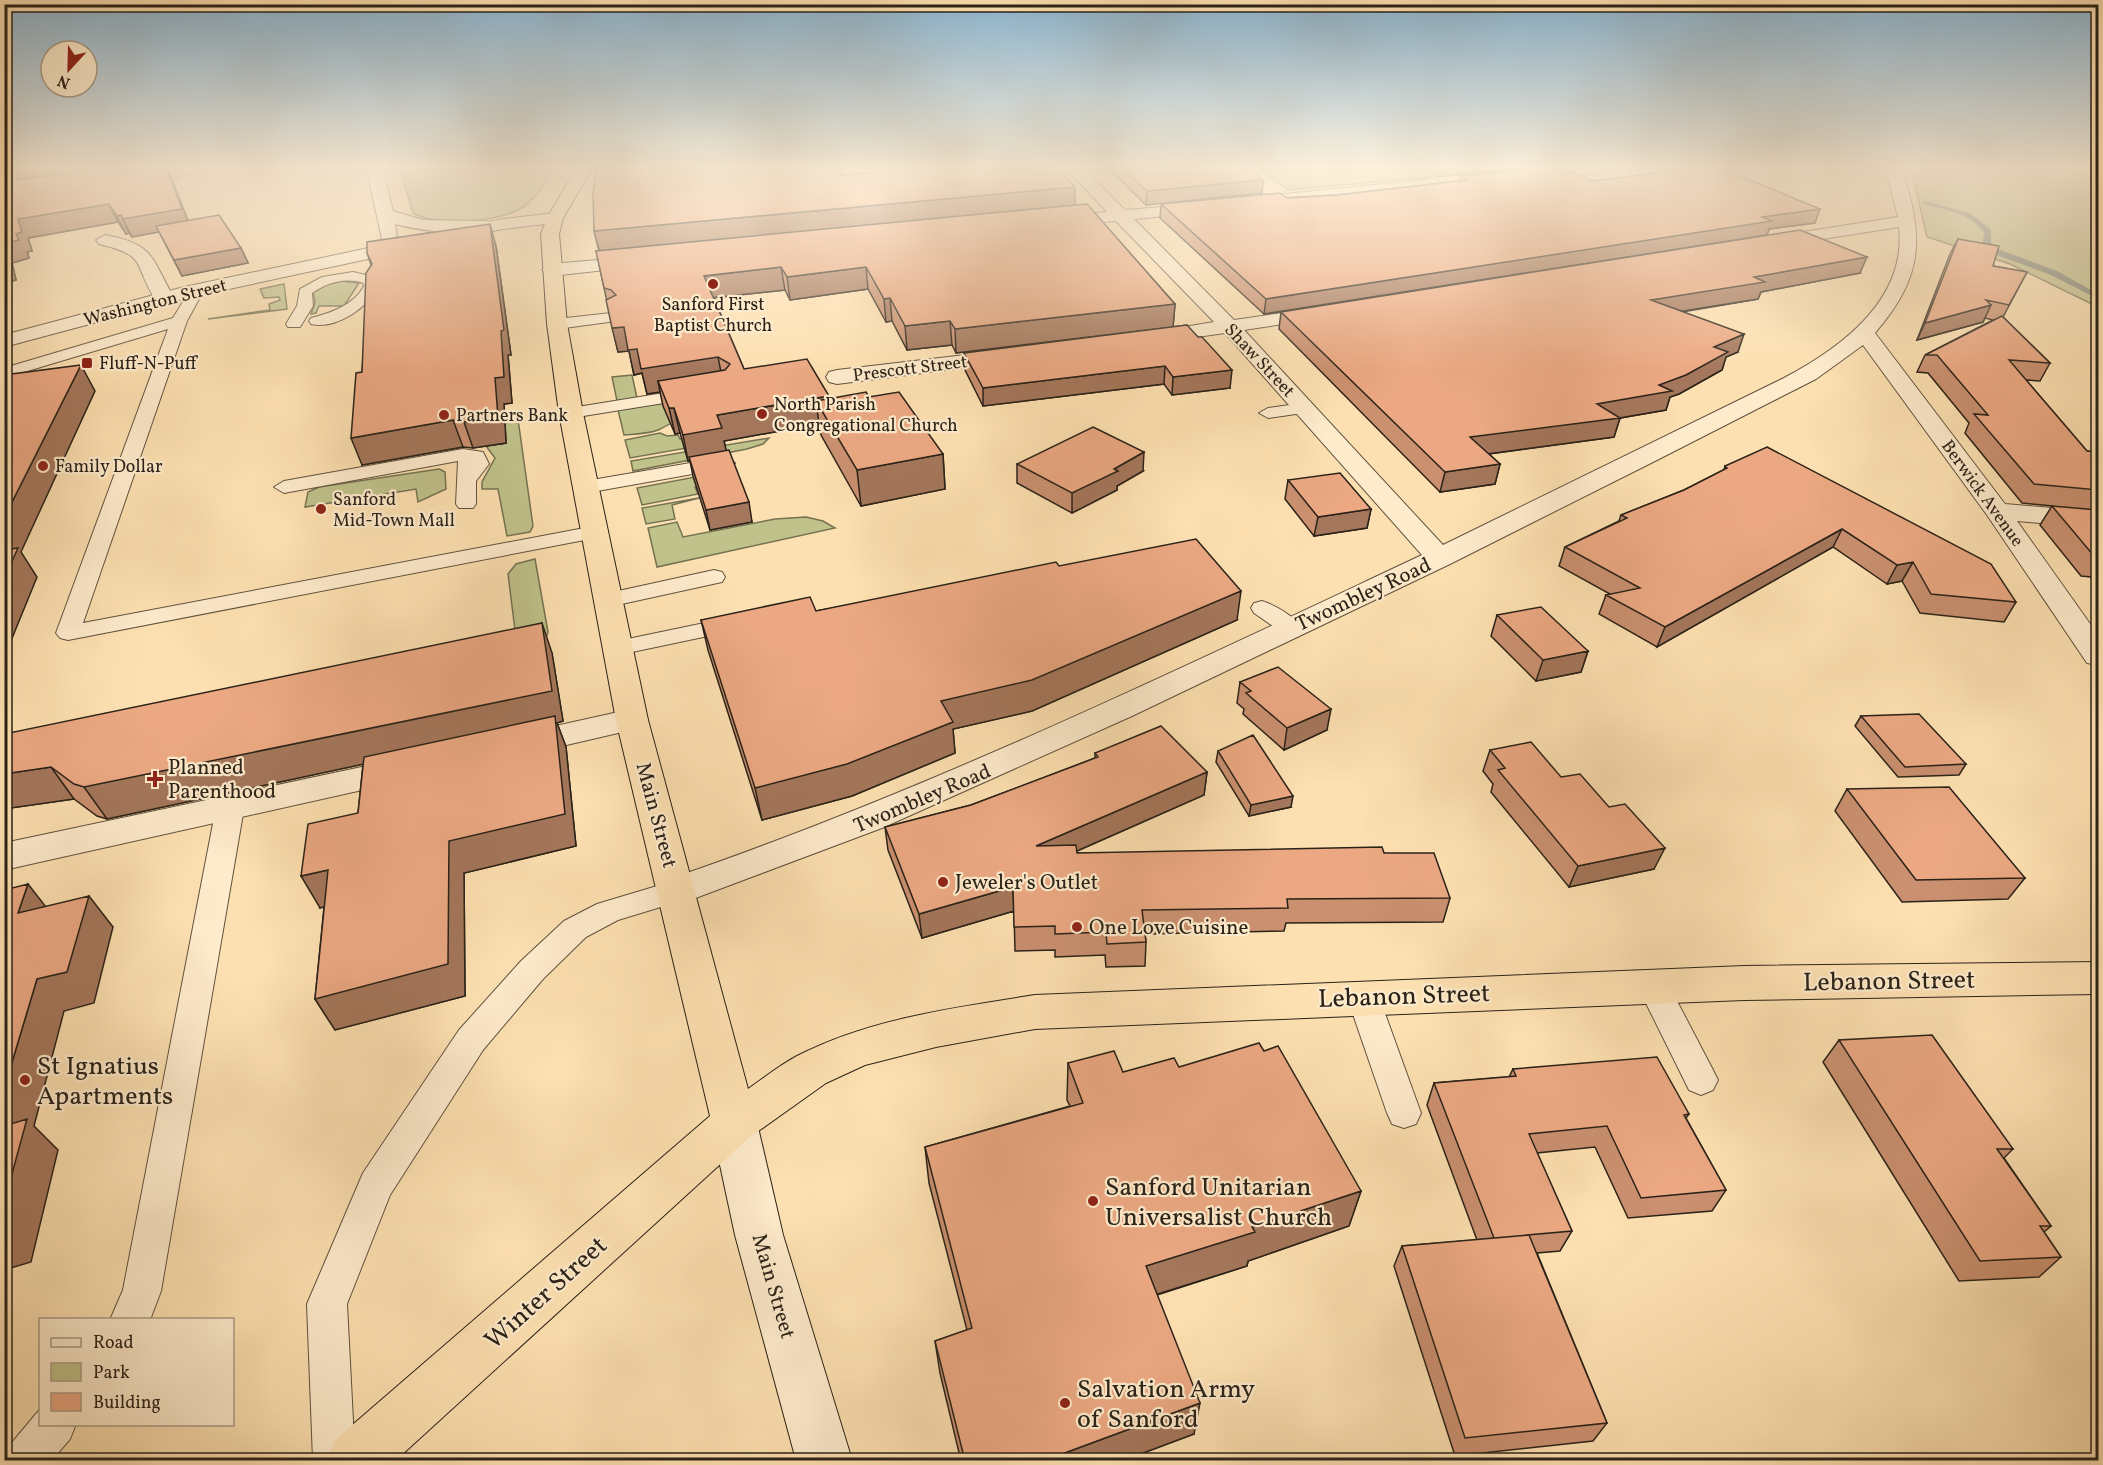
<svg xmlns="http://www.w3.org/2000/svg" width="2103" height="1465" viewBox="0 0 2103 1465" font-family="Vollkorn,serif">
  <rect width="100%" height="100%" fill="#fde0b1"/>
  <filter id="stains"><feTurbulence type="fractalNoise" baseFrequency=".00333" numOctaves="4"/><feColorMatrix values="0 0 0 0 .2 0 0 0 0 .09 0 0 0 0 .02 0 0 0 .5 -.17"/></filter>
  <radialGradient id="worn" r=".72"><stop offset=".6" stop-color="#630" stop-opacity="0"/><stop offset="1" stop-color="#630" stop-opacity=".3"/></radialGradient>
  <!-- green -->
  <path fill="#c0c28b" stroke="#757252" stroke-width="1.5" d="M399 167H556C547 179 536 199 523 207 499 222 437 227 413 213Z
    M1257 167H1537L1288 190Z
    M1911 167H2059L2098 180V307L2010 264 1927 237Z
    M341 281 359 283 344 306H319L316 313 311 314 315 302 313 292 322 286Z
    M284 284 287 309 208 319 270 310 269 304 280 300 279 297 264 298 260 289Z
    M632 375 637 398 617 401 612 377Z
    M716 395C697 408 677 421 658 430 648 434 634 434 624 435L618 410Z
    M517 412 533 526 530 532 507 536 498 489H482V482L495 458 486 446 506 443 504 414Z
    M660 433 667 436 678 435 680 439 700 436 704 445 630 458 625 440Z
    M769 438 763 444 747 449 633 471 631 461Z
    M439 469 445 472 446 489 418 502 416 489 305 507 308 492 319 487Z
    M711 474 715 484 695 487 698 494 642 505 637 488Z
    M699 498 672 505 675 519 646 524 642 508Z
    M806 517 823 521 835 528 657 567 648 528 677 522 683 537 775 519Z
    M535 559 548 632 546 638 517 646 508 574 516 564Z"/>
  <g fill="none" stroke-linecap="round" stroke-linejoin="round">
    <!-- stream -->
    <path fill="#737e77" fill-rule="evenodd" d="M1924 201 1970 213 1991 230V243L1995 248 2057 271 2098 294V299L2051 275 1989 252 1983 243 1984 232C1968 212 1945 210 1922 204Z"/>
    <!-- service casing -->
    <g stroke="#5f523e" stroke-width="2">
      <path id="service" d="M65 167H77L72 185 66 189 60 185Z
        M353 272 374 277 378 286C369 307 336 330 311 324L309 321 311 318C331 313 354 305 364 286L363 283C345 277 327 283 312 293L313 306 300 327H288L286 324 297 306 300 289 322 277Z
        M197 286 204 290 187 321 83 623 595 526 602 528 605 532 602 536 595 538 68 640 60 638 56 633 168 329 4 378V368L173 318 192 287Z
        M611 313 616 315 619 318 616 321 557 329 549 324 557 319Z
        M695 388 701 389 704 393 701 397 571 418 562 413 571 408Z
        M1304 403 1310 404 1313 408 1310 412 1268 418 1259 413 1268 408Z
        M463 449 483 452 489 464 476 481V504L473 508H459L456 504 458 461 284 493 274 487 284 481Z
        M725 457 735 463 732 467 586 493 576 487 586 481Z
        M714 570 722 572 725 577 722 582 608 607 600 605 597 600 600 595Z
        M1262 601C1275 605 1295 617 1302 628L1299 633H1283L1254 613 1251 608 1254 603Z
        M738 616 746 618 749 623 746 628 618 655 610 653 606 648 610 643 618 641Z
        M230 798 240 801 244 808 161 1291 150 1320H110L123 1290 216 808 220 801Z
        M677 880 687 883 692 891 687 899 618 920 586 937 543 979 483 1050 390 1195 347 1304 355 1460H313L307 1304 363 1173 459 1030 521 961 564 921 597 904Z
        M1654 974 1665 978 1713 1070 1718 1080 1713 1090 1701 1095 1689 1090 1638 987 1643 978Z
        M1363 984 1374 988 1379 997 1421 1113 1416 1124 1404 1128 1392 1124 1387 1113 1347 997 1352 988Z
        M40 1409V1424H76L70 1439 52 1460H4L10 1445Z"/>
    </g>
    <!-- minor casing -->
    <g stroke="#5f523e" stroke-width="2">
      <path id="minor" d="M172 167H216L208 172 124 183 116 178 124 173Z
        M366 167H382L393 211 423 220 487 221 496 226C485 241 412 229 395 224L397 235 394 239H382Z
        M1065 167H1082L1125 210 1212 203 1214 207 1206 212 1134 219 1234 320 1323 307 1330 309 1333 313 1330 317 1244 330 1443 545 1784 378C1841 348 1907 300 1899 227L1771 247 1762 242 1771 237 1898 217 1885 167H1901C1924 236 1925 275 1875 333L2005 504 2098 512V528L2017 521 2098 635V665L2087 663 1987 515 1863 345 1816 379 1655 461 1450 564 1132 716 882 828 677 905 664 901 658 891 664 881C925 792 1173 672 1422 555L1225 333 1148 344 1141 342 1138 338 1141 334 1214 322 1116 221 1048 226 1045 222 1048 218 1054 217 1107 212Z
        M1561 167H1617L1609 172 1517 181 1509 176 1517 171Z
        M2077 167H2098V177Z
        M1433 179 1439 181 1441 184 1439 187 1266 206 1258 201 1266 196Z
        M105 235C155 244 151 258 174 298L171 302H157C132 265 150 256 99 244L96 240Z
        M645 256 651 257 654 261 651 265 551 276 542 270 551 264Z
        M1008 350 1016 351 1019 356 1016 361 837 384 829 382 826 377 829 372 837 370Z
        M632 709 644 713 648 720 644 727 519 756 507 753 502 745 507 737 519 734Z
        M404 758 416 762 421 770 416 778 4 870V843Z"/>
    </g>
    <!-- tertiary casing -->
    <g stroke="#5f523e" stroke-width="2">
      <path id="tertiary" d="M555 213 563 218 561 222 503 229 406 248 368 259 187 298 4 347V335L184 287 364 249 403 238 503 219Z"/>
    </g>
    <!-- secondary casing -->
    <g stroke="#2a2218" stroke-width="2">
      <path id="secondary" d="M734 1103 750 1109 757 1123 783 1235 852 1460H796L735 1235 711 1123 718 1109Z"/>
    </g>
    <!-- trunk casing -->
    <g stroke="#2a2218" stroke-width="2">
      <path id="trunk" d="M577 167H593L563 218 559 234 567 324 583 413 648 720 748 1089C764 1078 780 1065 797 1056 871 1018 955 1008 1035 995L1744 966 2098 962V994L1744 1000 1035 1029 936 1047 865 1065 826 1083 750 1137 396 1460H327L335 1440 710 1116 616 720 559 413 547 324 541 234 547 218Z"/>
    </g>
    <!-- service -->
    <use href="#service" fill="#feebcc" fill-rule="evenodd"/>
    <!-- minor -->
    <use href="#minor" fill="#feebcc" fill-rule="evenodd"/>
    <!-- tertiary -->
    <use href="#tertiary" fill="#feebcc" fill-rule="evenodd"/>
    <!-- secondary -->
    <use href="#secondary" fill="#feebcc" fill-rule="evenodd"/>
    <!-- trunk -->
    <use href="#trunk" fill="#fde0b1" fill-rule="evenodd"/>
  </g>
  <!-- wall -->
  <path fill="#ca9070" stroke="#2a2218" stroke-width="1.5" d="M4 167H64L61 174 75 172 72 167H167L188 221 241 248 248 263 182 276 159 232 132 237 129 233 126 234 118 222 28 238 32 251 27 252 29 258 12 263 16 280 4 283Z
    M1107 167H1247L1263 180 1262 193 1146 205Z
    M1422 167H1524L1523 168 1438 177Z
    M1563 173 1592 181 1815 223 1769 229 1767 235 1860 273 1761 292 1758 299 1682 312 1738 352 1726 357 1722 370 1679 394 1670 397 1666 410 1620 418 1614 437 1489 454 1500 464 1495 484 1440 492 1279 329 1281 312 1264 314 1160 218 1161 204 1337 195 1460 181 1461 176Z
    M841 175 1075 205 1175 304 1173 327 956 353 952 345 907 350 892 321 886 322 868 289 790 300 785 290 714 298 744 369 829 396V399L869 397 943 454 945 489 861 506 821 435 819 424 724 441 726 451 752 522 710 530 693 476 690 461H688L680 433 675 434 663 406 660 392 647 394 642 373 634 375 629 351 618 352 596 251H599L594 231Z
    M1958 239 1993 266 2027 272 2003 317 2050 363 2040 381 2026 380 2087 451 2098 452V587L2091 577 2081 576 2040 525 2052 506 2022 503 1965 433 1969 423 1928 373 1917 372 1925 355 1993 320 1985 318 1983 322 1917 340 1950 254Z
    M496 246 511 355H508L512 403 504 404 506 443 473 448 463 447 362 465V372L371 265 367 253Z
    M1187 325 1230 388 1172 395 1164 384 983 406 965 370 964 353Z
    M1017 464 1143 471 1117 486V490L1072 513 1017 483Z
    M1725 466 2016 602 2004 622 1920 613 1902 581 1887 584 1833 547 1657 647 1599 614 1606 595 1610 594 1559 566 1565 547 1619 521 1621 515 1684 490 1724 470Z
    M1288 480 1371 509 1367 528 1314 536 1285 499Z
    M1059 566 1237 620 1032 711 953 729 955 753 852 796 762 820 708 650 701 620 816 611Z
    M1497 615 1588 651 1581 672 1536 681 1491 636Z
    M552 653 563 721 557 723 566 747 576 846 464 873 465 996 335 1030 315 999 324 907 320 908 358 813 363 764 107 819 97 816 74 799 4 809V734Z
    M1240 682 1327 730 1284 750 1243 714 1244 709 1237 703Z
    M1861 716 1966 764 1959 775 1898 777 1855 726Z
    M1490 750 1561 777 1609 807 1654 869 1569 887 1491 792 1493 784 1483 771Z
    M1218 751 1291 807 1249 816 1216 762Z
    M1095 753 1207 772 1204 795 1077 851V853H1384L1450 898 1443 922 1286 923 1284 931 1145 934 1146 942 1145 966 1106 967 1105 955 1055 957V950L1015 951 1014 911 922 938 888 850 885 827 971 805 1095 758Z
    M1847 789 2025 878 2008 899 1902 902 1835 811Z
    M1839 1040 2013 1149 2004 1158 2051 1226 2044 1232 2061 1257 2039 1277 1959 1281 1823 1062Z
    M1068 1063 1123 1072 1179 1067 1361 1191 1349 1226 1248 1261 1247 1266 1157 1295 1194 1434 1122 1461H961L940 1373 935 1341 967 1330 929 1183 925 1147 1070 1106 1067 1100Z
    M1513 1069 1689 1114 1686 1118 1726 1190 1712 1211 1628 1218 1595 1147 1537 1153 1572 1231 1560 1251 1537 1253 1607 1423 1593 1441 1455 1456 1394 1266 1402 1246 1477 1240 1427 1105 1434 1083 1509 1077Z"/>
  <!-- shaded-wall -->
  <path fill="#a4765b" stroke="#2a2218" stroke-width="1.5" d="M4 167H64L60 178 4 185Z
    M72 167H151L77 176Z
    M167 167 190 226 132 237 123 219Z
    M1465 167H1524L1523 168 1438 177 1439 169Z
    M1263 180 1262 193 1146 205 1147 191Z
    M1075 187V212L601 257 594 231Z
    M109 204 118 222 28 238 32 251 27 252 29 258 12 263 16 280 4 283V244L16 234 18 219Z
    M1820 209 1815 223 1769 229 1767 235 1264 314 1266 299 1762 217Z
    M121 215 129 233 126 234 117 216Z
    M490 224 496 246 511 355H508L512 403 504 404 506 443 473 448 464 422 495 378Z
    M241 248 248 263 182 276 174 260Z
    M1867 257 1860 273 1761 292 1758 299 1646 317 1651 300 1754 277Z
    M781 267 785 290 709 298 704 276Z
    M866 267 868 289 790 300 787 277Z
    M890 298 892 321 886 322 884 299Z
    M1175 304 1173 327 956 353 955 329Z
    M1991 305 1983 322 1917 340 1925 323Z
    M950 321 952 345 907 350 905 326Z
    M624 327 637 349 718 357 723 382 658 381 660 392 647 394 642 373 634 375 629 351 618 352 612 328Z
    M1744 334 1738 352 1726 357 1722 370 1679 394 1670 397 1666 410 1620 418 1614 437 1465 457 1470 437 1597 404 1659 385 1714 347Z
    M81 365 95 391 21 552 37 577 4 658V518Z
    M1165 366 1164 384 983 406V388Z
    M1232 370 1230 388 1172 395 1173 377Z
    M829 396 832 421 816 401 819 424 724 441 727 454 688 461 683 435 717 415Z
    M669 408H674L680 433 675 434Z
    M453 420 463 447 362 465 351 438Z
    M1144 452 1143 471 1117 486V490L1072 513V493Z
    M943 454 945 489 861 506 857 470Z
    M1500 464 1495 484 1440 492 1445 472Z
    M749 502 752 522 710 530 706 510Z
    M1371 509 1367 528 1314 536 1318 517Z
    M1842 529 1833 547 1657 647 1665 627Z
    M1913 562 1902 581 1887 584 1897 565Z
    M1241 591 1237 620 1032 711 953 729 955 753 852 796 762 820 755 788 941 701Z
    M542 623 552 653 563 721 557 723 566 747 576 846 464 873 465 996 335 1030 315 999 449 841 556 723 107 819 84 787Z
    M1588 651 1581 672 1536 681 1543 660Z
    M1331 709 1327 730 1284 750 1287 728Z
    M51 767 74 799 4 809V774Z
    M1207 772 1204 795 1036 869V846Z
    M1293 796 1291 807 1249 816 1251 805Z
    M1665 848 1654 869 1569 887 1578 866Z
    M328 870 346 901 320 908 301 876Z
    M28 884 53 916 18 913Z
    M1013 887 1014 911 922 938 919 914Z
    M89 896 113 927 94 1003 64 1011 34 1126 58 1150 31 1262 4 1270V1089L37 979Z
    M1361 1191 1349 1226 1248 1261 1247 1266 1142 1299 1146 1266 1252 1227Z
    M1200 1403 1194 1434 1122 1461H1043Z"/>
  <!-- building -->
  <path fill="#eba882" stroke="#2a2218" stroke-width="1.5" d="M121 167H166L182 209 123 219 121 215 117 216 109 204 18 219 22 232 16 234 19 240 4 244V181Z
    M599 167H839L841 175 948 167H1057L1075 187 594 231 593 193 595 176Z
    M1121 167H1247L1263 180 1147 191Z
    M1435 167H1465L1439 169Z
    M1551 167 1563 173 1574 172 1592 181 1706 167H1718L1820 209 1762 217 1772 221 1266 299 1161 204 1280 193 1287 198 1337 195 1468 180 1461 176Z
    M1087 204 1175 304 955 329 950 321 905 326 890 298 884 299 866 267 787 277 781 267 704 276 744 369 807 359 829 396 717 415 722 428 683 435 674 408H669L658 381 725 370 730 364 718 357 641 369 637 349 628 350 624 327 612 328 606 300 616 295 611 290 604 288 596 251Z
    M219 215 241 248 174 260 156 226Z
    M490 224 504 330 501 331 504 377 495 378 498 417 464 422 453 420 351 438 356 373 362 372 366 273 372 264 367 253V242Z
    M1800 230 1867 257 1754 277 1765 282 1651 300 1744 334 1714 347 1728 352 1686 375 1659 385 1672 391 1597 404 1620 418 1470 437 1500 464 1445 472 1281 312Z
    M1958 239 1999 246 1993 266 2027 272 2009 305 1986 300 1991 305 1925 323Z
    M2002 316 2050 363 2009 360 2087 451 2098 452V490L2034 484 1974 414 1988 415 1937 355H1925Z
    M1187 325 1198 337H1202L1232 370 1173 377 1165 366 983 388 964 353Z
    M81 365 4 518V375Z
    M866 392 869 397 899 392 943 454 857 470 816 401Z
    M1093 427 1144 452 1114 469 1118 471 1072 493 1017 464Z
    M1767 447 1991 564 2016 602 1931 594 1913 562 1897 565 1842 529 1665 627 1606 595 1640 588 1565 547 1627 518 1621 515 1684 490 1727 468 1725 466Z
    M729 450 749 502 706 510 689 457Z
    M1340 473 1371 509 1318 517 1288 480Z
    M2052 506 2098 510V556H2094Z
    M1196 539 1241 591 1032 680 941 701 953 722 847 764 755 788 701 620 810 597 816 611 1056 562 1059 566Z
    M18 548 4 579V550Z
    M1541 607 1588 651 1543 660 1497 615Z
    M542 623 552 691 84 787 74 784 51 767 4 774V734Z
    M1278 667 1331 709 1287 728 1246 693 1251 691 1240 682Z
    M1919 714 1966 764 1905 767 1861 716Z
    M555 716 565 814 449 841 448 964 315 999 328 870 301 876 308 824 358 813 364 757Z
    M1161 726 1207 772 1036 846 1076 845 1077 853 1382 847 1384 853H1434L1450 898 1287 899 1288 908 1142 910 1146 942 1107 944 1106 932 1055 934V926L1014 927 1013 887 919 914 885 827 971 805 1098 757 1095 753Z
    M1253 735 1293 796 1251 805 1218 751Z
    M1531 742 1561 777 1580 774 1609 807 1625 804 1665 848 1578 866 1498 770 1505 768 1490 750Z
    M1949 787 2025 878 1916 880 1847 789Z
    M28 884 18 913 89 896 67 972 37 979 4 1089V890Z
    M1932 1035 2013 1149H1997L2051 1226H2040L2061 1257 1980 1261 1839 1040Z
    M1259 1043 1264 1051 1278 1046 1361 1191 1252 1227 1255 1232 1146 1266 1200 1403 1043 1461H965L935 1341 972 1328 925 1147 1083 1103 1068 1063 1114 1051 1123 1072 1174 1058 1179 1067Z
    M1657 1057 1689 1114 1684 1115 1726 1190 1641 1198 1607 1126 1529 1134 1572 1231 1494 1238 1434 1083 1516 1076 1513 1069Z
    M27 1119 4 1203V1126Z
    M1529 1235 1607 1423 1465 1438 1402 1246Z"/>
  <!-- sky -->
  <linearGradient id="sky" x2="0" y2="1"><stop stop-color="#8cb7d4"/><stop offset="0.45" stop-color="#fef1dc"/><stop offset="1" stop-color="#fef1dc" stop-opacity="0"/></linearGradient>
  <rect width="2103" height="372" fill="url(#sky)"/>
  <!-- markers -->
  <g fill="#8f2418" stroke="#feebcc" stroke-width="2">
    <circle cx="713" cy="284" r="6"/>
    <rect x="81" y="357" width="12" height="12" rx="3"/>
    <circle cx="762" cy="414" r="6"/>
    <circle cx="444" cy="415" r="6"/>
    <circle cx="43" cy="466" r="6"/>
    <circle cx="321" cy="509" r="6"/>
    <path d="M152 770h6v6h6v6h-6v6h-6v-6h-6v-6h6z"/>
    <circle cx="943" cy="882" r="6"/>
    <circle cx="1077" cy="927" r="6"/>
    <circle cx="25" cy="1080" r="6"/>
    <circle cx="1093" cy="1201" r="6"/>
    <circle cx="1065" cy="1403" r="6"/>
  </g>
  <g text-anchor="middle" stroke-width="4.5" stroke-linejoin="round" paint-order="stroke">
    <!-- far-street labels -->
    <g font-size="18" fill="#2a2218" stroke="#feebcc">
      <text transform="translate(155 302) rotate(-14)" y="6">Washington Street</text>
      <text transform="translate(1260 360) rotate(47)" y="6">Shaw Street</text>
      <text transform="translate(910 368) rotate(-7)" y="6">Prescott Street</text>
      <text transform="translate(1983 493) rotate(54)" y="6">Berwick Avenue</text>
    </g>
    <!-- far-poi labels -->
    <g font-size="18" fill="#2a2218" stroke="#feebcc" text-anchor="start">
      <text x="713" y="310" text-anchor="middle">Sanford First<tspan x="713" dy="21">Baptist Church</tspan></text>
      <text x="99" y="369">Fluff-N-Puff</text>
      <text x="774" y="410">North Parish<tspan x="774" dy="21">Congregational Church</tspan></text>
      <text x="456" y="421">Partners Bank</text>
      <text x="55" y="472">Family Dollar</text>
      <text x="333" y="505">Sanford<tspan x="333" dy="21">Mid-Town Mall</tspan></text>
    </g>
    <!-- street labels -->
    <g font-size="21" fill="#2a2218" stroke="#feebcc">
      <text transform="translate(1363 594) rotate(-25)" y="7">Twombley Road</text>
      <text transform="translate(922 798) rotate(-23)" y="7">Twombley Road</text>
      <text transform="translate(657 815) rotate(75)" y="7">Main Street</text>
      <text transform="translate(774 1286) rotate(74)" y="7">Main Street</text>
    </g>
    <!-- poi labels -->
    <g font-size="21" fill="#2a2218" stroke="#feebcc" text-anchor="start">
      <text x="168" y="774">Planned<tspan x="168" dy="24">Parenthood</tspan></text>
      <text x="955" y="889">Jeweler's Outlet</text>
      <text x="1089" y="934">One Love Cuisine</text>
    </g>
    <!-- near-street labels -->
    <g font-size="26" fill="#2a2218" stroke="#feebcc">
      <text transform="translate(1889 980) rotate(-1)" y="9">Lebanon Street</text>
      <text transform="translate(1404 995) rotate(-2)" y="9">Lebanon Street</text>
      <text transform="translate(545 1292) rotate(-42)" y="9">Winter Street</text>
    </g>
    <!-- near-poi labels -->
    <g font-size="26" fill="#2a2218" stroke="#feebcc" text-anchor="start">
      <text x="37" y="1074">St Ignatius<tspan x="37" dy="30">Apartments</tspan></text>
      <text x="1105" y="1195">Sanford Unitarian<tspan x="1105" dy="30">Universalist Church</tspan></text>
      <text x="1077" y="1397">Salvation Army<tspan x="1077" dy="30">of Sanford</tspan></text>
    </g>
  </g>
  <!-- margin -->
  <rect width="2103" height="1465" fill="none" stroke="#fde0b1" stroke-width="24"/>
  <rect x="6" y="6" width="2091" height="1453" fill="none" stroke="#2a2218" stroke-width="3"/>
  <rect x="12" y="12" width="2079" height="1441" fill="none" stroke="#2a2218" stroke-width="1.5"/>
  <!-- legend -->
  <rect x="39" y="1318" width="195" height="108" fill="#feebcc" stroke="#a99b84" stroke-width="1.5"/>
  <rect x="51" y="1338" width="30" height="9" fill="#feebcc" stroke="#a99b84" stroke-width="1.5"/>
  <text x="93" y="1348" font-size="18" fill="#2a2218">Road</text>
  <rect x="51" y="1363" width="30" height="18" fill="#c0c28b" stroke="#a99b84" stroke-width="1.5"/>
  <text x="93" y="1378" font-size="18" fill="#2a2218">Park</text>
  <rect x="51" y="1393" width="30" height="18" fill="#eba882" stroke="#a99b84" stroke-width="1.5"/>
  <text x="93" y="1408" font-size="18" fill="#2a2218">Building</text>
  <!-- north arrow -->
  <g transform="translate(69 69) rotate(202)"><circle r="28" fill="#feebcc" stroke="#a99b84" stroke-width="1.5"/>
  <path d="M0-4.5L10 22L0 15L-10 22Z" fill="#8f2418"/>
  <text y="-9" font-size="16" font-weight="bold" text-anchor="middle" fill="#2a2218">N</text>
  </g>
  <rect width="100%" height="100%" filter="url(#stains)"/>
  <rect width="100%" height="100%" fill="url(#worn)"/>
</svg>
